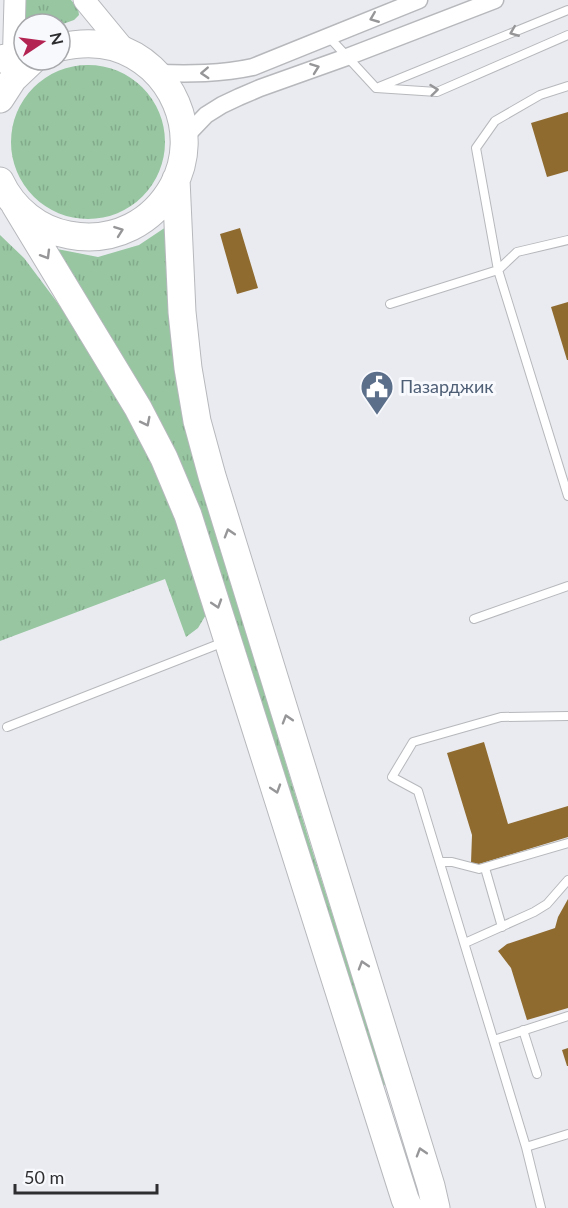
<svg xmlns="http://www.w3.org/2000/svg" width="568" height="1208" viewBox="0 0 568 1208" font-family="Lato,sans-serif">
  <defs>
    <pattern id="grass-tufts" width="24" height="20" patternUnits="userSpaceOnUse" patternTransform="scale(1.5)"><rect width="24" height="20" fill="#97c6a1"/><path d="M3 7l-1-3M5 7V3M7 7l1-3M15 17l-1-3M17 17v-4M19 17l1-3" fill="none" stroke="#82aa8b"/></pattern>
  </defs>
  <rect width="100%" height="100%" fill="#eaebf0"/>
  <!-- grass -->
  <path fill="url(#grass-tufts)" d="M23 0H71L78 8 79 15 74 20 60 25V24H24Z
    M11 142a77 77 0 1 1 154 0a77 77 0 1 1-154 0Z
    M169 225 194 458 308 837 386 1084 382 1087 218 575 57 249 98 257 139 245Z
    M0 235 24 258 84 338 122 400 165 488 207 613 198 628 186 637 165 579 0 641Z"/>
  <!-- building -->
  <path fill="#8f6b30" d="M568 112V171L547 177 531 123Z
    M240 228 258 288 237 294 220 234Z
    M568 302V360H567L551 307Z
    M484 742 508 824 568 806V837L479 864 471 863 472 835 447 753Z
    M568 899V1008L527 1020 511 968 498 951 507 944 555 928 558 917Z
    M568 1048V1066H567L562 1050Z"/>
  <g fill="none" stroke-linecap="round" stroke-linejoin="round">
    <!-- service casing -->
    <g stroke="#b6b8bc" stroke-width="10">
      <path id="service" d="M328 36 376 88 437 92 568 35
        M568 86 540 95 495 121 476 148 498 270 568 496
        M379 87 568 10
        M390 304 498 270 517 252 568 240
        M474 619 568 586
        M7 727 224 642
        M440 862H452L479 869 568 843
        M485 868 502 927
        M465 943 534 912 547 904 568 880
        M523 1030 537 1074
        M494 1040 568 1016
        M526 1147 568 1134
        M541 1208 526 1147 418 791 392 777 413 742 501 717 568 716"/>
    </g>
    <!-- minor casing -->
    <g stroke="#b6b8bc" stroke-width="19">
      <path id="minor" d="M157 73C190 74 221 74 253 67L419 0
        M184 138 206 115 222 105 239 97 260 88 347 57 495 0"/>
    </g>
    <!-- tertiary casing -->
    <g stroke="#b6b8bc" stroke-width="23">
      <path id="tertiary" d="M84 0 126 51
        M13 71 15 0"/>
    </g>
    <!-- primary casing -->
    <g stroke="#b6b8bc" stroke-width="29">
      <path id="primary" d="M0 59 24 55
        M0 99 13 79 33 60
        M176 179 182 312 188 368 197 421 212 476 431 1186 436 1208
        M0 181C13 209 39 230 69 235 90 239 111 237 131 227 149 218 163 204 173 186 202 133 172 64 114 47 96 42 78 43 60 47
        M15 205 138 408 164 458 188 515 405 1199 409 1208"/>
    </g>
    <!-- service -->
    <use href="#service" stroke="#fff" stroke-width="8"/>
    <!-- minor -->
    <use href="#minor" stroke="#fff" stroke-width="16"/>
    <!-- tertiary -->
    <use href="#tertiary" stroke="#fff" stroke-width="21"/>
    <!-- primary -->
    <use href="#primary" stroke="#fff" stroke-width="27"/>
  </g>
  <!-- one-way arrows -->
  <defs><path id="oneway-chevron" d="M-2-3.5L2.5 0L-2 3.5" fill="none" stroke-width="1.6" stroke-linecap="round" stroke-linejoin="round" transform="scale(1.5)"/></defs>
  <g stroke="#969698">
    <use href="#oneway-chevron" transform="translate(374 18) rotate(158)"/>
    <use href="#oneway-chevron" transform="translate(514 32) rotate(158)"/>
    <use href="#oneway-chevron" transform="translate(315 68) rotate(-20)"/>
    <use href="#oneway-chevron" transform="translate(205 73) rotate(177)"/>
    <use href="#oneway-chevron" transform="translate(434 90) rotate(-6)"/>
    <use href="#oneway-chevron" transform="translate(119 231) rotate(-20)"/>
    <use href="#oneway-chevron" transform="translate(46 255) rotate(59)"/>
    <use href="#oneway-chevron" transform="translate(146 422) rotate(63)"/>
    <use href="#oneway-chevron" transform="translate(229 533) rotate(-107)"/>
    <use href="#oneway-chevron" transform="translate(217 604) rotate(72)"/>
    <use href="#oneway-chevron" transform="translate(287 719) rotate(-107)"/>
    <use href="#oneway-chevron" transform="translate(276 789) rotate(72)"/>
    <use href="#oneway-chevron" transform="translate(363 965) rotate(-107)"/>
    <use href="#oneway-chevron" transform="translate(421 1152) rotate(-107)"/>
  </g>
  <!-- icons -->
  <defs>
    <g id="civic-pin" transform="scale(1.725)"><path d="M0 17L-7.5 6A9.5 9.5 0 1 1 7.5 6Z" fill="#5c6f8a" stroke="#f7f9fd"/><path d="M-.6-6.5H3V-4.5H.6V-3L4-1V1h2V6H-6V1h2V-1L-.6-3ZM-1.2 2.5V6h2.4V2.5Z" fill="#fff"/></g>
  </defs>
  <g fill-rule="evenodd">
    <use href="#civic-pin" x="377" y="387"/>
  </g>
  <g text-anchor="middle" stroke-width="6" stroke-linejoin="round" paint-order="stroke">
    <!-- service labels -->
    <g font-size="18" fill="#4e5e75" stroke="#f7f9fd" text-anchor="start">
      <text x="400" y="393">Пазарджик</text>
    </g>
  </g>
  <!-- north arrow -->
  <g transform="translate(42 42) rotate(77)"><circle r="28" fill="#f7f9fd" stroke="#a7a8ab" stroke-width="1.5"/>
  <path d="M0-4.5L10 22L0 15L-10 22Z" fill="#b42453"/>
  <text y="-9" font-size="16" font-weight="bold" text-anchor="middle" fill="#2e2e30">N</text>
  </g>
  <!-- scale -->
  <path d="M15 1184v9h142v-9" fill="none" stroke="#2e2e30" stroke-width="3"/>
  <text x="24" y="1184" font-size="18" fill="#2e2e30" stroke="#f7f9fd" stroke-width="4.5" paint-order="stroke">50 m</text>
</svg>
